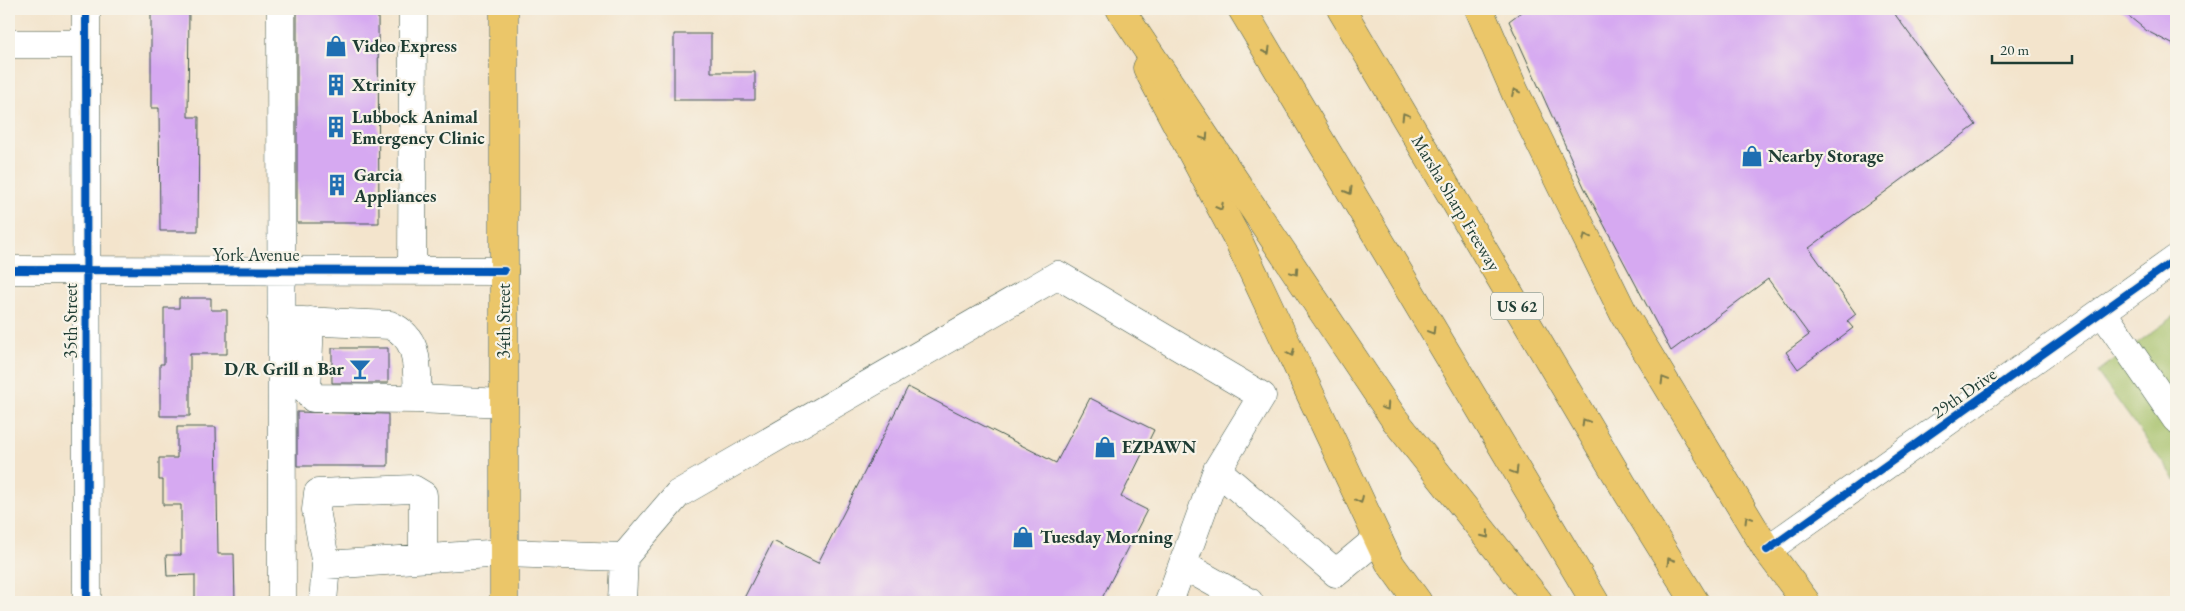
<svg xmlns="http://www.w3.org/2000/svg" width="2185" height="611" viewBox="0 0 2185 611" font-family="'EB Garamond',serif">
  <rect width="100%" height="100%" fill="#f7f3e8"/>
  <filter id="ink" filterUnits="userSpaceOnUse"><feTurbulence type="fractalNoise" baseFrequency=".02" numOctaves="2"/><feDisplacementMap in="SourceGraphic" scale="10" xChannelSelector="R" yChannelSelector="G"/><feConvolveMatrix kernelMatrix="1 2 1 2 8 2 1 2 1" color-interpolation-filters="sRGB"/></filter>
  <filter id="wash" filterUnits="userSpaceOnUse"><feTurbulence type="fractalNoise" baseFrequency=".0096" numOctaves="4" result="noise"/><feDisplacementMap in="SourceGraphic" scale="20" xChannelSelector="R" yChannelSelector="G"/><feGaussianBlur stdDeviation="1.12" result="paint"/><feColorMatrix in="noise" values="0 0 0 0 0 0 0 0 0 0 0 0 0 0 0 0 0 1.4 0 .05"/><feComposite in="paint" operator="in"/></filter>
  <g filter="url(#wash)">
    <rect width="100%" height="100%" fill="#f3e4cc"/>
    <!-- green -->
    <path fill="#a4c067" stroke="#627e4e" d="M2176 315V481L2097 372Z"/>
    <g id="blocks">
      <!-- building -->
      <path fill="#d6a9f1" d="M151 9H189L188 117H199L198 231H160L159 108H151Z
        M297 9H378L379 223H297Z
        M1525 9H1891L1976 125 1809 248 1856 314 1847 321 1853 328 1798 369 1786 352 1809 335 1768 279 1671 351 1584 187 1509 21Z
        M2120 9H2176V46L2147 31Z
        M674 34H711V72H755V100H674Z
        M179 298H211V310H227V354H190V416H160V364H164V308H179Z
        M332 348H388V383H332Z
        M908 387 1056 463 1090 398 1154 430 1121 497 1147 510 1100 602H742L773 541 818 563Z
        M297 412 388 414V466H297Z
        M177 427H216L218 554H234L235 602H195V575L167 576 166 555H181V505H163V480H159V458H177Z"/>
    </g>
  </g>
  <g filter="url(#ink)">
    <use href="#blocks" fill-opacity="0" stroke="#3f564b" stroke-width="1"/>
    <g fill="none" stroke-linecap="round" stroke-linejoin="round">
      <!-- minor casing -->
      <g stroke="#3f564b" stroke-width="29">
        <path id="minor" d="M86 9 87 602
          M281 9 282 602
          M9 44H86
          M9 270 504 271
          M412 271 413 9
          M2103 313 2176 419
          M281 320 390 325C422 339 416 370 418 399L504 403
          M310 321 307 391 313 398 418 399
          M1767 550 2176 259
          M423 558V495L413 489 318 493 316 510 326 565 504 553 624 557
          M1183 565 1249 602
          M323 602 326 565
          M622 602 624 557 678 494 1058 275 1262 396 1217 470 1336 573 1378 538
          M1169 602 1217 470"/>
      </g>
      <!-- major casing -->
      <g stroke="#3f564b" stroke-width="29">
        <path id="major" d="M504 9V602
          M1479 9 1515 92 1624 314 1767 550 1806 602
          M1147 68 1239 242 1389 562 1418 602"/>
      </g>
      <!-- highway casing -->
      <g stroke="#3f564b" stroke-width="29">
        <path id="highway" d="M1120 9 1395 420 1539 602
          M1242 9 1595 602
          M1341 9 1627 492 1695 602"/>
      </g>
      <!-- minor -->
      <use href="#minor" stroke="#fff" stroke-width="28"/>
      <!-- major -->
      <use href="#major" stroke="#ebc669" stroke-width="28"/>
      <!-- highway -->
      <use href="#highway" stroke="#ebc669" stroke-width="28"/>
      <!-- cycleway casing -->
      <g stroke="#f7f3e8" stroke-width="11">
        <path id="cycleway" d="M86 9 87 602
          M9 270 504 271
          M1767 550 2176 259"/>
      </g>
      <!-- cycleway -->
      <use href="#cycleway" stroke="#0057b8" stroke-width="8"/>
    </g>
    <!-- one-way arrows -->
    <defs><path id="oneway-chevron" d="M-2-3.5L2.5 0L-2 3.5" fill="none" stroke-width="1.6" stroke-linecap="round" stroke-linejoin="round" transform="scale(1.25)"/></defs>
    <g stroke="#7b7b4c">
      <use href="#oneway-chevron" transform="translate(1267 51) rotate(60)"/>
      <use href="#oneway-chevron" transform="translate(1515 92) rotate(-115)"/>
      <use href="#oneway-chevron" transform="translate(1405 116) rotate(-121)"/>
      <use href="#oneway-chevron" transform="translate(1205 137) rotate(56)"/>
      <use href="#oneway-chevron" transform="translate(1349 191) rotate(60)"/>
      <use href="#oneway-chevron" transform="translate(1220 207) rotate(62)"/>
      <use href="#oneway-chevron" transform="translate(1586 237) rotate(-116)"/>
      <use href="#oneway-chevron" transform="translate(1295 272) rotate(56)"/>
      <use href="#oneway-chevron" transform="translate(1432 331) rotate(59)"/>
      <use href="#oneway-chevron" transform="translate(1291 353) rotate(65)"/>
      <use href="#oneway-chevron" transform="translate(1664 380) rotate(-121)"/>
      <use href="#oneway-chevron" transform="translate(1386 407) rotate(56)"/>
      <use href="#oneway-chevron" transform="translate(1585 422) rotate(-121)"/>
      <use href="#oneway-chevron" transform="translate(1515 471) rotate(59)"/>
      <use href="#oneway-chevron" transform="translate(1360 500) rotate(65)"/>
      <use href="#oneway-chevron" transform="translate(1748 519) rotate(-121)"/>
      <use href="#oneway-chevron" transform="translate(1486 535) rotate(52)"/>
      <use href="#oneway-chevron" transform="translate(1670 561) rotate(-122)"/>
    </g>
  </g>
  <!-- icons -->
  <defs>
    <g id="shop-bare" transform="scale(1.725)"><path d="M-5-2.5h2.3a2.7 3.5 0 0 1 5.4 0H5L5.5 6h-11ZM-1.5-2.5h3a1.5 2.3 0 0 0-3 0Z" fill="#1f6fb2" stroke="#f7f3e8" stroke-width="2.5" paint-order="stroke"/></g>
    <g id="building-bare" transform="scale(1.725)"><path d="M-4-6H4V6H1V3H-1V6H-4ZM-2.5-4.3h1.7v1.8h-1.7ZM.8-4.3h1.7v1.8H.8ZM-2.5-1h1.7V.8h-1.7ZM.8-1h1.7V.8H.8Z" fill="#1f6fb2" stroke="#f7f3e8" stroke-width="2.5" paint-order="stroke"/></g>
    <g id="bar-bare" transform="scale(1.725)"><path d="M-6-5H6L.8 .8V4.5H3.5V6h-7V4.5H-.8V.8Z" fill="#1f6fb2" stroke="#f7f3e8" stroke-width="2.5" paint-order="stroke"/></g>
  </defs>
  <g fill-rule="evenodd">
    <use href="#shop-bare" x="336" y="46"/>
    <use href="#building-bare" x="336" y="85"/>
    <use href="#building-bare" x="336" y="127"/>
    <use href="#shop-bare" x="1752" y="156"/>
    <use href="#building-bare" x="337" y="185"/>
    <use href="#bar-bare" x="360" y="369"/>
    <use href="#shop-bare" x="1105" y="447"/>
    <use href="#shop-bare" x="1023" y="537"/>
  </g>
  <g text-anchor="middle" stroke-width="4.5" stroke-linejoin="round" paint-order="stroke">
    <!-- shield labels -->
    <rect fill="#f7f3e8" stroke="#60746a" stroke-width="1" x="1491" y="292.5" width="52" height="27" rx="4"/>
    <g font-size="16" font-weight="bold" fill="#1f3d34">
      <text x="1517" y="312">US 62</text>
    </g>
    <!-- poi labels -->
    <g font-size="18" font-weight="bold" fill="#1f3d34" stroke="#f7f3e8" text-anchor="start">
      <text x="352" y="52">Video Express</text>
      <text x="352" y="91">Xtrinity</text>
      <text x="352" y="123">Lubbock Animal<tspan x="352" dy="21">Emergency Clinic</tspan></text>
      <text x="1768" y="162">Nearby Storage</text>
      <text x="354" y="181">Garcia<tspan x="354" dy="21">Appliances</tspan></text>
      <text x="344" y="375" text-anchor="end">D/R Grill n Bar</text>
      <text x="1122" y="453">EZPAWN</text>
      <text x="1040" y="543">Tuesday Morning</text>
    </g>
    <!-- street labels -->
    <g font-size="18" fill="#1f3d34" stroke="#f7f3e8">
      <text transform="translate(1456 203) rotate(59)" y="6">Marsha Sharp Freeway</text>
      <text x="256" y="261">York Avenue</text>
      <text transform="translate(71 321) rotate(-90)" y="6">35th Street</text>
      <text transform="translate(504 321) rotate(-90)" y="6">34th Street</text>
      <text transform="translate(1964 393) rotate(-35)" y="6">29th Drive</text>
    </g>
  </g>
  <!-- margin -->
  <rect width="2185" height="611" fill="none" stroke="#f7f3e8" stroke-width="30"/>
  <!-- scale -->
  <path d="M1992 55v8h80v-8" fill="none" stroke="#1f3d34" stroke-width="2.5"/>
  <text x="2000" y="55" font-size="15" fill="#1f3d34" stroke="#f7f3e8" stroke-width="4" paint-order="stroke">20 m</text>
</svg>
